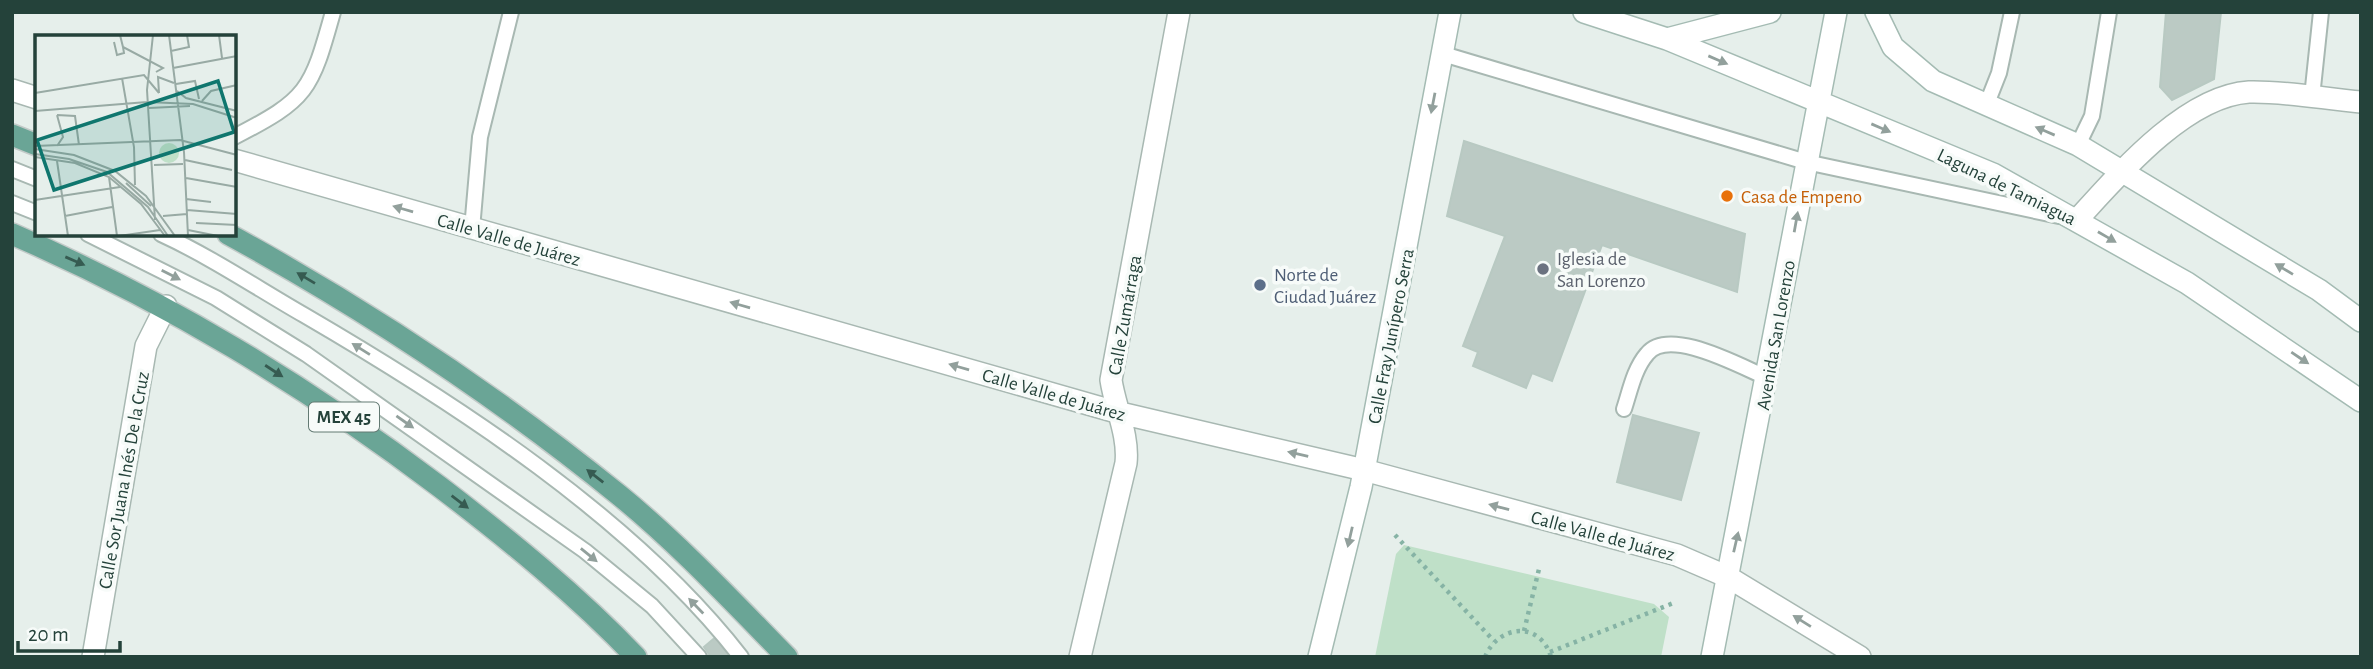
<svg xmlns="http://www.w3.org/2000/svg" width="2373" height="669" viewBox="0 0 2373 669" font-family="'Alegreya Sans',sans-serif">
  <rect width="100%" height="100%" fill="#e6efeb"/>
  <!-- green -->
  <path fill="#bfe0c8" d="M1404 545 1654 604 1669 617 1661 657H1375L1396 554Z"/>
  <!-- building -->
  <path fill="#bbcac4" stroke="#b8c9c2" stroke-width="2" d="M2166 12H2221L2214 79 2172 100 2160 87Z
    M1464 141 1745 234 1737 292 1602 245 1552 381 1532 373 1526 388 1473 366 1478 352 1463 346 1505 236 1447 216Z
    M1633 415 1699 433 1681 500 1617 482Z
    M717 636 733 657H711L704 647Z"/>
  <g fill="none" stroke-linecap="round" stroke-linejoin="round">
    <!-- lane casing -->
    <g stroke="#a8b8b2" stroke-width="18">
      <path id="lane" d="M1443 54 1806 162 2059 216
        M2312 97 2321 12
        M1986 106 1999 73 2012 12
        M234 137C308 99 311 91 333 12
        M2078 145 2092 116 2109 12
        M12 169 37 179
        M12 203 37 213
        M472 229 480 137 511 12
        M88 234 216 298 306 354 585 551 652 606 699 657
        M161 234C211 257 257 288 304 315 455 403 633 518 741 657
        M1624 409C1630 391 1634 369 1647 354 1669 326 1741 367 1768 378"/>
    </g>
    <!-- street casing -->
    <g stroke="#a8b8b2" stroke-width="24">
      <path id="street" d="M12 90 37 98
        M234 160 1116 412 1364 470 1677 555 1728 577 1860 657
        M2077 220C2118 175 2185 96 2249 92 2285 91 2325 99 2361 102
        M93 657 146 346 166 306
        M1080 657 1126 463C1129 435 1115 407 1111 380L1179 12"/>
    </g>
    <!-- secondary casing -->
    <g stroke="#a4bbb3" stroke-width="24">
      <path id="secondary" d="M1584 12 1667 39 1993 174 2187 283 2361 401
        M1876 12 1893 47 1933 81 2078 145 2319 290 2361 321
        M1667 39 1770 12
        M1319 657 1361 487 1450 12
        M1712 657 1836 12"/>
    </g>
    <!-- primary casing -->
    <g stroke="#c2cac8" stroke-width="24">
      <path id="primary" d="M12 135 37 145
        M12 234C168 302 305 385 440 487 508 539 577 595 636 657
        M228 234C367 310 497 396 619 495 679 544 733 602 787 657"/>
    </g>
    <!-- path -->
    <path stroke="#86b3a5" stroke-width="4.5" stroke-dasharray="3.5 5" stroke-linecap="butt" d="M1395 535 1494 641
      M1524 631 1539 569
      M1550 652 1676 602
      M1485 657C1498 625 1540 620 1551 657"/>
    <!-- lane -->
    <use href="#lane" stroke="#fff" stroke-width="14"/>
    <!-- street -->
    <use href="#street" stroke="#fff" stroke-width="21"/>
    <!-- secondary -->
    <use href="#secondary" stroke="#fff" stroke-width="21"/>
    <!-- primary -->
    <use href="#primary" stroke="#6aa596" stroke-width="21"/>
  </g>
  <!-- one-way arrows -->
  <defs><path id="oneway-solid" d="M-6-.8H1V-3.2L6.5 0L1 3.2V.8H-6Z" transform="scale(1.75)"/></defs>
  <g fill="#92a09c">
    <use href="#oneway-solid" transform="translate(1718 60) rotate(23)"/>
    <use href="#oneway-solid" transform="translate(1433 103) rotate(101)"/>
    <use href="#oneway-solid" transform="translate(1881 128) rotate(23)"/>
    <use href="#oneway-solid" transform="translate(2045 131) rotate(-157)"/>
    <use href="#oneway-solid" transform="translate(403 209) rotate(-164)"/>
    <use href="#oneway-solid" transform="translate(1796 222) rotate(-80)"/>
    <use href="#oneway-solid" transform="translate(2107 237) rotate(30)"/>
    <use href="#oneway-solid" transform="translate(2284 269) rotate(-149)"/>
    <use href="#oneway-solid" transform="translate(171 275) rotate(27)"/>
    <use href="#oneway-solid" transform="translate(740 305) rotate(-164)"/>
    <use href="#oneway-solid" transform="translate(361 349) rotate(-148)"/>
    <use href="#oneway-solid" transform="translate(2300 358) rotate(34)"/>
    <use href="#oneway-solid" transform="translate(959 367) rotate(-164)"/>
    <use href="#oneway-solid" transform="translate(405 422) rotate(35)"/>
    <use href="#oneway-solid" transform="translate(1298 454) rotate(-167)"/>
    <use href="#oneway-solid" transform="translate(1499 507) rotate(-165)"/>
    <use href="#oneway-solid" transform="translate(1350 537) rotate(103)"/>
    <use href="#oneway-solid" transform="translate(1736 542) rotate(-77)"/>
    <use href="#oneway-solid" transform="translate(589 555) rotate(39)"/>
    <use href="#oneway-solid" transform="translate(696 606) rotate(-134)"/>
    <use href="#oneway-solid" transform="translate(1802 621) rotate(-148)"/>
  </g>
  <g fill="#365b51">
    <use href="#oneway-solid" transform="translate(75 261) rotate(23)"/>
    <use href="#oneway-solid" transform="translate(306 278) rotate(-149)"/>
    <use href="#oneway-solid" transform="translate(274 371) rotate(33)"/>
    <use href="#oneway-solid" transform="translate(595 476) rotate(-142)"/>
    <use href="#oneway-solid" transform="translate(460 502) rotate(37)"/>
  </g>
  <!-- markers -->
  <circle fill="#e8710a" stroke="#f7fbf9" stroke-width="2.5" cx="1727" cy="196" r="7"/>
  <circle fill="#6b7280" stroke="#f7fbf9" stroke-width="2.5" cx="1543" cy="269" r="7"/>
  <circle fill="#5c6f8a" stroke="#f7fbf9" stroke-width="2.5" cx="1260" cy="285" r="7"/>
  <g text-anchor="middle" stroke-width="7" stroke-linejoin="round" paint-order="stroke">
    <!-- shield labels -->
    <rect fill="#f7fbf9" stroke="#637a73" stroke-width="2" x="309" y="402.5" width="70" height="29" rx="5"/>
    <g font-size="18" font-weight="bold" fill="#24423a">
      <text x="344" y="423">MEX 45</text>
    </g>
    <!-- street labels -->
    <g font-size="19" fill="#24423a" stroke="#f7fbf9">
      <text transform="translate(2007 186) rotate(26)" y="7">Laguna de Tamiagua</text>
      <text transform="translate(509 239) rotate(16)" y="7">Calle Valle de Juárez</text>
      <text transform="translate(1124 315) rotate(-80)" y="7">Calle Zumárraga</text>
      <text transform="translate(1775 335) rotate(-80)" y="7">Avenida San Lorenzo</text>
      <text transform="translate(1390 336) rotate(-79)" y="7">Calle Fray Junípero Serra</text>
      <text transform="translate(1054 394) rotate(16)" y="7">Calle Valle de Juárez</text>
      <text transform="translate(123 480) rotate(-80)" y="7">Calle Sor Juana Inés De la Cruz</text>
      <text transform="translate(1603 535) rotate(15)" y="7">Calle Valle de Juárez</text>
    </g>
    <!-- food labels -->
    <g font-size="19" fill="#c56008" stroke="#f7fbf9" text-anchor="start">
      <text x="1741" y="203">Casa de Empeno</text>
    </g>
    <!-- worship labels -->
    <g font-size="19" fill="#5b616d" stroke="#f7fbf9" text-anchor="start">
      <text x="1557" y="265">Iglesia de<tspan x="1557" dy="22">San Lorenzo</tspan></text>
    </g>
    <!-- service labels -->
    <g font-size="19" fill="#4e5e75" stroke="#f7fbf9" text-anchor="start">
      <text x="1274" y="281">Norte de<tspan x="1274" dy="22">Ciudad Juárez</tspan></text>
    </g>
  </g>
  <!-- overview -->
  <g transform="translate(35 35)">
    <rect width="201" height="201" fill="#e6efeb"/>
    <path d="M124 118a10 10 0 1 1 20 0a10 10 0 1 1-20 0Z" fill="#bfe0c8"/>
    <path fill="none" stroke="#98aaa4" stroke-width="2" d="M85 0 88 12 128 33 121 37M118 0 112 55 120 185M134 0 149 117 153 201M184 0 187 23M79 7 82 20 89 18 88 12M136 16 154 12 152 0M138 33 202 21M87 43 99 112 100 150M141 49 160 46 164 64M142 56 151 63 202 76M0 58 109 40 124 58M124 58 123 42 139 48M167 66 176 56 202 50M112 67 158 69 202 83M114 73 155 71M0 76 112 67M22 80 40 81 44 110M22 80 28 102 22 111M0 111 145 105 202 120M0 114 39 120 80 136 111 161 140 201M0 119 34 124 72 137 113 172 133 201M0 122 40 128 74 142 106 169 130 201M150 125 197 135M22 126 33 201M119 130 148 129M74 142 82 201M151 143 202 152M91 148 116 171M151 164 176 167M0 165 85 152M152 175 202 179M30 181 77 172M128 181 152 179M161 188 202 190M153 195 183 201M84 201 125 195"/>
    <path fill="#0f766e" fill-opacity="0.15" stroke="#0f766e" stroke-width="3.5" d="M183 46 199 97 19 155 2 105Z"/>
    <rect width="201" height="201" fill="none" stroke="#24423a" stroke-width="3.5"/>
  </g>
  <!-- border -->
  <rect width="2373" height="669" fill="none" stroke="#24423a" stroke-width="28"/>
  <!-- scale -->
  <path d="M18 641v10h102v-10" fill="none" stroke="#24423a" stroke-width="3.5"/>
  <text x="28" y="641" font-size="21" fill="#24423a" stroke="#f7fbf9" stroke-width="5" paint-order="stroke">20 m</text>
</svg>
